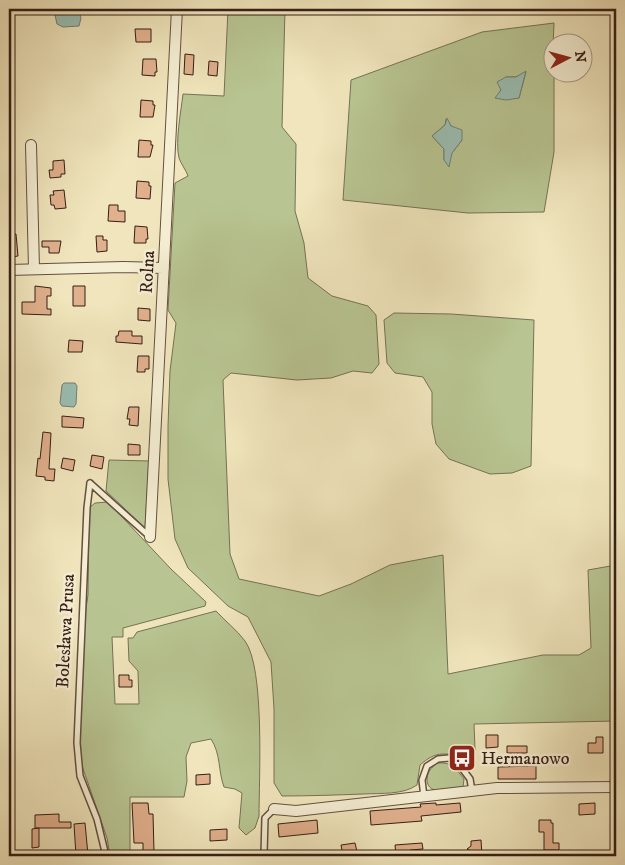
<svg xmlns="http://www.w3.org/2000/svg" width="625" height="865" viewBox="0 0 625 865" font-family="'IM FELL DW Pica',serif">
  <rect width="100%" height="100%" fill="#f0e5bc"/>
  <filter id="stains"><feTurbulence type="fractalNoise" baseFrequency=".004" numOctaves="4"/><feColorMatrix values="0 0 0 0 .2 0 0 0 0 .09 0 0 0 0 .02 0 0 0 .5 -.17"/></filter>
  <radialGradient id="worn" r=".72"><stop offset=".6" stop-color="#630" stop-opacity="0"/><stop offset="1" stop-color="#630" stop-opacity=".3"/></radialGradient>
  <!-- green -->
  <path fill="#b8c592" stroke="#767254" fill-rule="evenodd" d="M228 9H285L282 127 296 144 295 211 304 243 308 278 332 296 368 306 376 315 379 364 372 373 353 371 331 378 297 380 231 373 223 380 230 554 239 579 319 596 351 584 390 565 443 555 448 674 543 655H579L591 648 588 570 616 565V721L474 724 475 749 470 768 467 769V760L461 754C454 755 450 754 443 754 434 754 427 759 420 765L417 785C403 795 381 793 364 794 336 795 309 796 282 796L274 783V709L271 662 248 617 228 606 188 568 175 539 168 479V426L170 371 176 323 168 310 175 183 188 176C186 170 181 164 179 158 175 141 181 112 183 94L224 96Z
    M554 23 552 72 554 73V152L544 212 468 213 343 200 351 80 482 32ZM526 72 519 98H496L499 94 506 77H516ZM446 119 462 140 452 153 444 160V149L432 136 445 125Z
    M394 313 451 314 534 320 531 466 512 473 490 474 449 459 436 444 432 424V392L423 377 395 373 387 363 384 320Z
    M109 460 149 461 145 528 106 491Z
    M108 502 171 569 206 602 205 606 123 628V637H112L115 704H139L138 671 129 661 128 638H133L137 632 216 611C225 621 237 630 245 641 265 668 259 779 259 816L255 828 246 835 239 828 242 793 235 789 224 787C218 771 221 754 211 739L191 743 186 757 187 781 184 797H130V856H110L107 838 81 763 80 721 84 622 88 595 89 508 95 503Z
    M437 763C453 762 455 768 464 779L463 787C452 789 428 797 427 780 427 772 431 768 437 763Z"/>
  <!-- water -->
  <path fill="#9abfb4" stroke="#727f75" d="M56 9H75L79 11 81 18 79 26 63 27 57 24 55 15Z
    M526 71 519 98 506 100 495 98 501 90 497 82 506 77H516Z
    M447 118 451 126 462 130V140L452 153 449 167 444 160V149L432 136 445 125Z
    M64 383H75L77 386 76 404 74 407 62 406 60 403 62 385Z"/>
  <!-- building -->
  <path fill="#e1b08d" stroke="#351e16" d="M135 29H151V42H136Z
    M185 54 194 55 193 75 184 74Z
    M143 59H156L157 72H155V76L142 75Z
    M209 61 218 62 217 76 208 75Z
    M141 100 153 101V105H155L153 117H140Z
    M139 140 151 141V145H153L150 157H138Z
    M64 160 65 174H61V177L50 178 49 170H53V161Z
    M137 181 149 182V186H151L150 199 136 198Z
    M64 190 66 208 55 209 54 205H51L50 195H54L53 191Z
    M109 205H118V211H125V222L108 221Z
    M135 226 147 227 148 239H146V243H134Z
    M9 234H16L18 256 12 257 11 254H9Z
    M96 236H103V240H107V251L97 252Z
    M42 241H61L59 253H49V247H42Z
    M35 286 51 288V296H47V309H51V315L22 314V302H35Z
    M73 286H85V306H73Z
    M138 308 150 309V321L138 320Z
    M119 331H132V336H142V344L116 342V336H118Z
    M69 340 83 341 82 352H68Z
    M138 356H149V369H145V372H137Z
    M129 407H139L138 426 129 425 130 419H127Z
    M62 416 84 418 83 428 62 427Z
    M43 432 51 433 49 469H55L54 481 45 480V477L36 476 38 458 40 459Z
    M128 444 140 445V455H128Z
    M92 455 104 457 102 469 90 466Z
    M63 458 75 460 73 471 61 468Z
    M119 675H129V680H132V687H119Z
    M486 735H498V747L486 748Z
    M596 737H603V753H588V743H596Z
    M507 746H527V753H507Z
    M536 766V779H498V767Z
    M210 774V784L196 785V775Z
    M132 803H148L149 814H153L154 852H143V843H134Z
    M436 803V805L460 803 461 812 421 816 422 821 371 825 370 811 421 807 420 804Z
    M595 803V814L579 815V804Z
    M59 814V822H71V828H35V815Z
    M317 820 318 833 279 837 278 824Z
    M539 820H551V823H553V843H559V850H544V832H539Z
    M85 823 88 855 76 856 74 824Z
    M39 828V847L32 848V829Z
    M227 829V840L210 841V830Z
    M481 840 482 856H471V851L467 849 471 846V841Z
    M355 843 358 856H343L341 845Z
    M422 843 423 849 410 850V856H396L395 845Z"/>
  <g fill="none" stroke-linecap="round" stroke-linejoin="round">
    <!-- service casing -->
    <g stroke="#645040" stroke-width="8">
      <path id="service" d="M90 483 87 508 77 743 80 776 97 819 106 856
        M90 483 149 536
        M424 797 422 780 427 766 438 759 449 758 458 763 470 779 472 791
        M264 854 265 818 274 809"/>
    </g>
    <!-- minor casing -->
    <g stroke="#645040" stroke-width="12">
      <path id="minor" d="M31 145 34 269
        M9 270 123 267 164 268
        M150 537 177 9H174
        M274 809 296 811 497 788 616 787"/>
    </g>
    <!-- service -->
    <use href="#service" stroke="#f5eed3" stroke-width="5"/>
    <!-- minor -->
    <use href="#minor" stroke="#f5eed3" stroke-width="10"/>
  </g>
  <!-- icons -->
  <defs>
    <g id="bus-square" transform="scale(1.4375)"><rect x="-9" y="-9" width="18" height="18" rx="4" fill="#8f2418" stroke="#f5eed3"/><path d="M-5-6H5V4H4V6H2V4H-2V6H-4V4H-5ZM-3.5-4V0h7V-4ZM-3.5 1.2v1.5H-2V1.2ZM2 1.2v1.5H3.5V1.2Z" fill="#fff"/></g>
  </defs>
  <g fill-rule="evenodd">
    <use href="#bus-square" x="462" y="758"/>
  </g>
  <g text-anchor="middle" stroke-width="5" stroke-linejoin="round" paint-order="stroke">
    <!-- street labels -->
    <g font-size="18" fill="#351e16" stroke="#f5eed3">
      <text transform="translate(147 272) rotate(-87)" y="6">Rolna</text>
      <text transform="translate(65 631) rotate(-87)" y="6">Bolesława Prusa</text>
    </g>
    <!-- poi labels -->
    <g font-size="18" fill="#351e16" stroke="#f5eed3" text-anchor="start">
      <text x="481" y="764">Hermanowo</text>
    </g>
  </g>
  <!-- margin -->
  <rect width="625" height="865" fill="none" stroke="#f0e5bc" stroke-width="30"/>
  <rect x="10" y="10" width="605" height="845" fill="none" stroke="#351e16" stroke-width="2.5"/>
  <rect x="15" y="15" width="595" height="835" fill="none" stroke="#351e16"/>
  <!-- north arrow -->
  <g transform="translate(568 58) rotate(84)"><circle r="24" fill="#f5eed3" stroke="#a89b87"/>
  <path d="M0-4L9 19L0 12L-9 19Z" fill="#8f2418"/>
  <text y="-8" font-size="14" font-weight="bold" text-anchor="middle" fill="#351e16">N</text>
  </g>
  <rect width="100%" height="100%" filter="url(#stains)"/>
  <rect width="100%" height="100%" fill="url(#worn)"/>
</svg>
